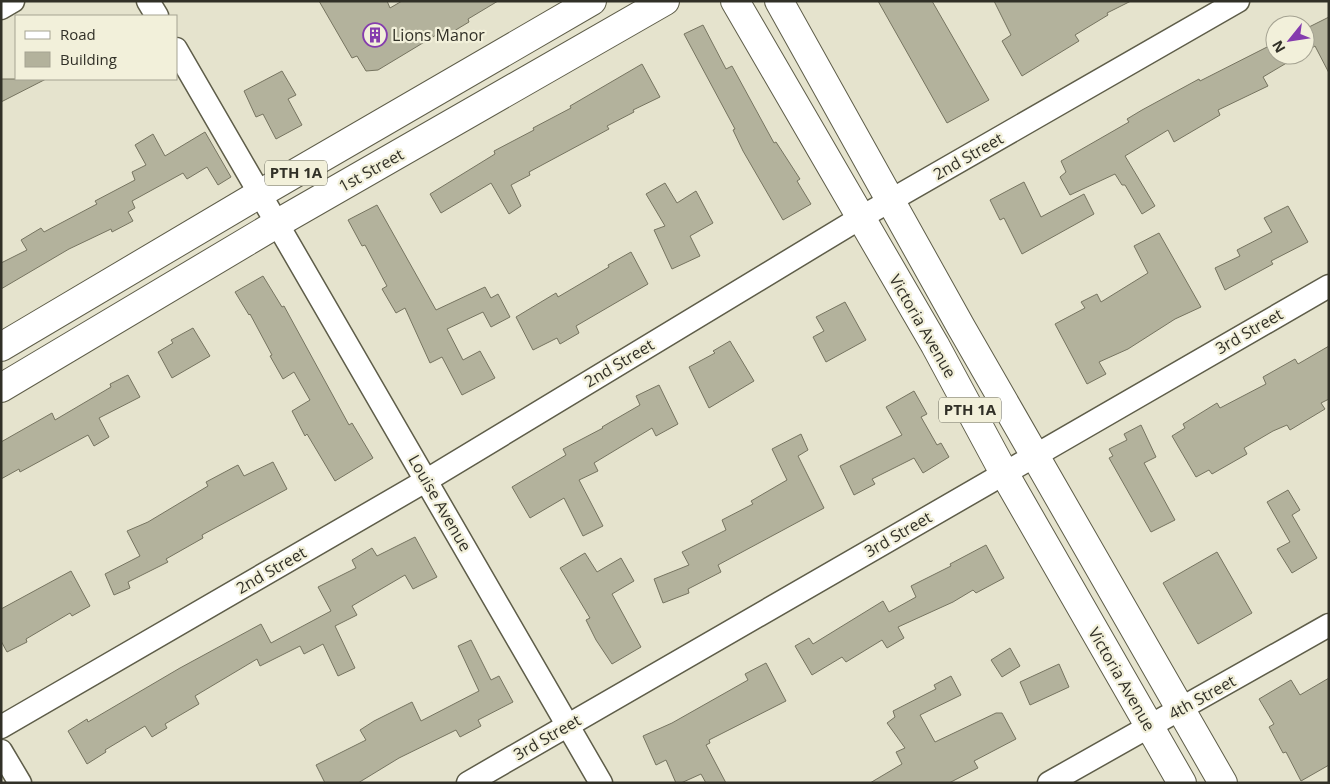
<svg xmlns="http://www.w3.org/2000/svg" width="1330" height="784" viewBox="0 0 1330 784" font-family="'Open Sans',sans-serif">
  <rect width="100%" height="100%" fill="#e5e3cd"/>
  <!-- building -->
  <path fill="#b3b29c" stroke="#767460" d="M319 1H387L390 8 402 1H498L468 19 469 22 449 34 446 29 378 70 366 71 357 56 352 58Z
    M878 1H932L989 100 947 123Z
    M994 1H1131L1107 13 1108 15 1075 35 1079 41 1022 76 1002 41 1011 35Z
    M1329 17V73L1315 46 1305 52V29Z
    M703 25 726 69 732 66 774 143 776 142 800 179 797 181 811 204 783 220 743 151 733 130 735 129 684 34Z
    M1275 43V55H1300L1263 77 1268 86 1218 110 1220 115 1174 142 1168 130 1125 156 1155 206 1142 214 1125 185H1122L1115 174 1070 195 1060 177 1066 172 1061 161 1129 122 1127 119 1142 110 1199 79 1200 81Z
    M642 64 660 97 633 110 634 112 607 126 609 129 529 172 530 175 511 185 521 206 509 214 491 183 441 213 430 194 495 154 494 151 534 130 533 128 571 108 570 106Z
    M282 71 296 95 288 99 302 125 276 139 263 114 256 117 244 91Z
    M1 79H46L1 102Z
    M205 132 231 177 218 185 207 167 187 179 183 173 132 201 135 208 128 212 133 221 112 232 111 229 69 249 1 289V263L27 250 21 240 41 228 44 232 97 204 95 201 135 180 132 172 146 165 135 145 153 134 165 156Z
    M1024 182 1041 217 1084 194 1094 214 1022 254 1004 218 1000 220 990 200Z
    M665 183 677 203 696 191 713 223 690 236 700 256 672 269 654 230 665 226 646 194Z
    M377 205 436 310 485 287 491 298 498 294 510 317 491 327 483 312 447 329 463 360 480 351 495 378 462 395 442 357 430 363 405 308 396 313 382 289 387 286 365 245 362 246 348 220Z
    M1288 206 1308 242 1271 261 1273 264 1225 290 1215 268 1240 256 1237 250 1272 232 1264 218Z
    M1159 233 1201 307 1175 319 1128 349 1099 362 1106 374 1087 384 1055 324 1085 308 1081 302 1097 294 1101 302 1148 273 1134 246Z
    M631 252 648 284 576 326 579 333 560 344 557 338 533 350 516 317 556 293 558 297 609 267 608 265Z
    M263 276 282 307 284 306 349 425 352 423 373 458 335 481 307 434 305 436 292 411 310 400 294 372 283 379 270 356 272 355 250 314 249 315 235 292Z
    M845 302 866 340 826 362 813 337 824 331 816 317Z
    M193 328 210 356 172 378 158 352 173 343 171 340Z
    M730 341 754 381 709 408 689 367 715 353 713 351Z
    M1329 346V399L1321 403 1325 409 1290 430 1287 425 1273 431 1244 448 1247 454 1212 474 1209 470 1196 477 1172 436 1185 428 1183 424 1217 403 1220 408 1266 384 1263 377 1295 359 1298 364Z
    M128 375 140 397 99 418 109 437 94 446 88 435 20 472 19 469 1 479V442L52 413 55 420 111 387 110 384Z
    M659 385 678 424 656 436 652 428 594 463 598 471 579 480 603 526 583 536 564 498 530 518 512 487 566 455 563 449 603 428 602 427 640 405 636 396Z
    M914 391 927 414 921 417 937 445 941 443 949 457 923 473 914 458 872 479 875 484 854 495 840 466 902 435 886 407Z
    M1141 425 1156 457 1144 463 1175 520 1151 532 1109 458 1113 456 1109 449 1127 440 1124 434Z
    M801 434 808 450 798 456 824 508 718 565 721 572 688 589 689 593 663 603 654 579 689 565 682 552 726 530 722 520 753 504 751 501 787 480 772 449Z
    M273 462 287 489 202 535 203 538 166 559 168 562 128 582 130 588 114 595 105 574 140 556 127 531 148 522 208 486 206 482 238 465 244 476Z
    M1288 490 1300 510 1292 515 1317 558 1292 573 1277 549 1290 542 1267 502Z
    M415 537 437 577 413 589 405 575 352 606 357 615 335 626 355 668 338 676 323 644 304 654 300 646 260 666 257 659 195 696 199 704 165 724 167 728 152 737 145 726 105 750 106 752 87 764 68 731 87 719 88 722 180 668 261 624 271 643 331 611 318 587 356 568 352 560 372 548 377 556Z
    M986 545 1004 578 976 593 973 590 953 602 898 627 904 638 887 648 882 640 846 662 842 657 812 675 795 646 809 638 813 644 883 601 889 612 916 597 911 586 951 566 950 564Z
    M1217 552 1252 613 1198 644 1163 583Z
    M585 553 597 572 621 558 634 581 612 594 641 647 612 664 596 640 586 620 590 618 560 568Z
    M71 571 90 606 72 616 70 613 26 639 27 642 7 652 1 641V609Z
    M471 640 491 680 499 676 513 702 478 720 481 726 460 737 456 730 399 758 358 783H325L316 765 366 740 360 730 374 721 412 702 421 721 479 691 458 646Z
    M1010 648 1020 666 1002 677 991 660Z
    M766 663 786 701 709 740 710 743 706 745 726 783H706L701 774 681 783H676L666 760 656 765 643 736 672 723 748 680 745 674Z
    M1059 664 1069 687 1030 705 1020 682Z
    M951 676 961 695 920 715 935 742 996 713H1002L1016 739 974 761 978 768 949 783H870L902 764 896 752 905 748 887 723 895 717 893 711 936 689 934 685Z
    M1329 678V765L1301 781 1286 752 1283 753 1269 727 1274 724 1259 699 1291 680 1300 695Z"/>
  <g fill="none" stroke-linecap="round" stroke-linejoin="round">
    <!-- minor casing -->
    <g stroke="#5e5d49" stroke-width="25">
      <path id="minor" d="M148 1 157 16
        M1 8 13 1
        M176 49 601 783
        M1 727 427 480 860 218 1238 1
        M1 751 20 783
        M468 783 1329 286
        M1049 783 1329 625"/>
    </g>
    <!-- primary casing -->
    <g stroke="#5e5d49" stroke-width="30">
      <path id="primary" d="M735 1 935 345 1004 473 1182 783
        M779 1 961 327 1223 783
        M1 347 261 193 592 1
        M1 388 278 223 665 1"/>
    </g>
    <!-- minor -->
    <use href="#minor" stroke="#fff" stroke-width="22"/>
    <!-- primary -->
    <use href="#primary" stroke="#fff" stroke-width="28"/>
  </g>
  <!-- icons -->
  <defs>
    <g id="building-ring" transform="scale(1.25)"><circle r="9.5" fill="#f2f0da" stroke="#853cae" stroke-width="1.5"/><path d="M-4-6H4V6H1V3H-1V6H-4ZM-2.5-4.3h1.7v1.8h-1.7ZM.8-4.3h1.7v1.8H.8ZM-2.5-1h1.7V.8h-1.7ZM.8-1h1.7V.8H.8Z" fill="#853cae"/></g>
  </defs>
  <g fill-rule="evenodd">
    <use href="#building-ring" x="375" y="35"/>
  </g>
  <g text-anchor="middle" stroke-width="4.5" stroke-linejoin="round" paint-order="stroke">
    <!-- shield labels -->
    <g fill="#f2f0da" stroke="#6b6a5d" stroke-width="1">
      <rect x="265" y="160.5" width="62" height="25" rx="4"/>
      <rect x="939" y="397.5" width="62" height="25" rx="4"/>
    </g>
    <g font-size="15" font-weight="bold" fill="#313027">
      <text x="296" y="178">PTH 1A</text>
      <text x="970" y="415">PTH 1A</text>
    </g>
    <!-- poi labels -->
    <g font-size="16" fill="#313027" stroke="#f2f0da" text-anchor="start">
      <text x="392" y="41">Lions Manor</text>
    </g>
    <!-- street labels -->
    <g font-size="16" fill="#313027" stroke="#f2f0da">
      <text transform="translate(968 156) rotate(-30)" y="6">2nd Street</text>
      <text transform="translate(371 170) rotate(-29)" y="6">1st Street</text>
      <text transform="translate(923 326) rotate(60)" y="6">Victoria Avenue</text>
      <text transform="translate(1249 331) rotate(-30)" y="6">3rd Street</text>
      <text transform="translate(619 363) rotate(-31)" y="6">2nd Street</text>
      <text transform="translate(440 503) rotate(60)" y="6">Louise Avenue</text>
      <text transform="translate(898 534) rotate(-30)" y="6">3rd Street</text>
      <text transform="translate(271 570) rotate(-30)" y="6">2nd Street</text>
      <text transform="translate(1122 679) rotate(60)" y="6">Victoria Avenue</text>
      <text transform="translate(1202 697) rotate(-29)" y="6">4th Street</text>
      <text transform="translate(547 737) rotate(-30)" y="6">3rd Street</text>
    </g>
  </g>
  <!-- border -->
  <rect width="1330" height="784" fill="none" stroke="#313027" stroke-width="5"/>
  <!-- legend -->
  <rect x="15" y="15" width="162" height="65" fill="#f2f0da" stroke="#a5a392"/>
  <rect x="25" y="31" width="25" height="8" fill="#ffffff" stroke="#a5a392"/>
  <text x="60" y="40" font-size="15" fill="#313027">Road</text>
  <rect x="25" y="52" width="25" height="15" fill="#b3b29c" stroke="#a5a392"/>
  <text x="60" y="65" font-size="15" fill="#313027">Building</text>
  <!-- north arrow -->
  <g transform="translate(1290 40) rotate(240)"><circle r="24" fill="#f2f0da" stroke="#a5a392"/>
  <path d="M0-4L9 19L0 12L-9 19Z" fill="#853cae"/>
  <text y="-8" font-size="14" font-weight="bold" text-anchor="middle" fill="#313027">N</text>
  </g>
</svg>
